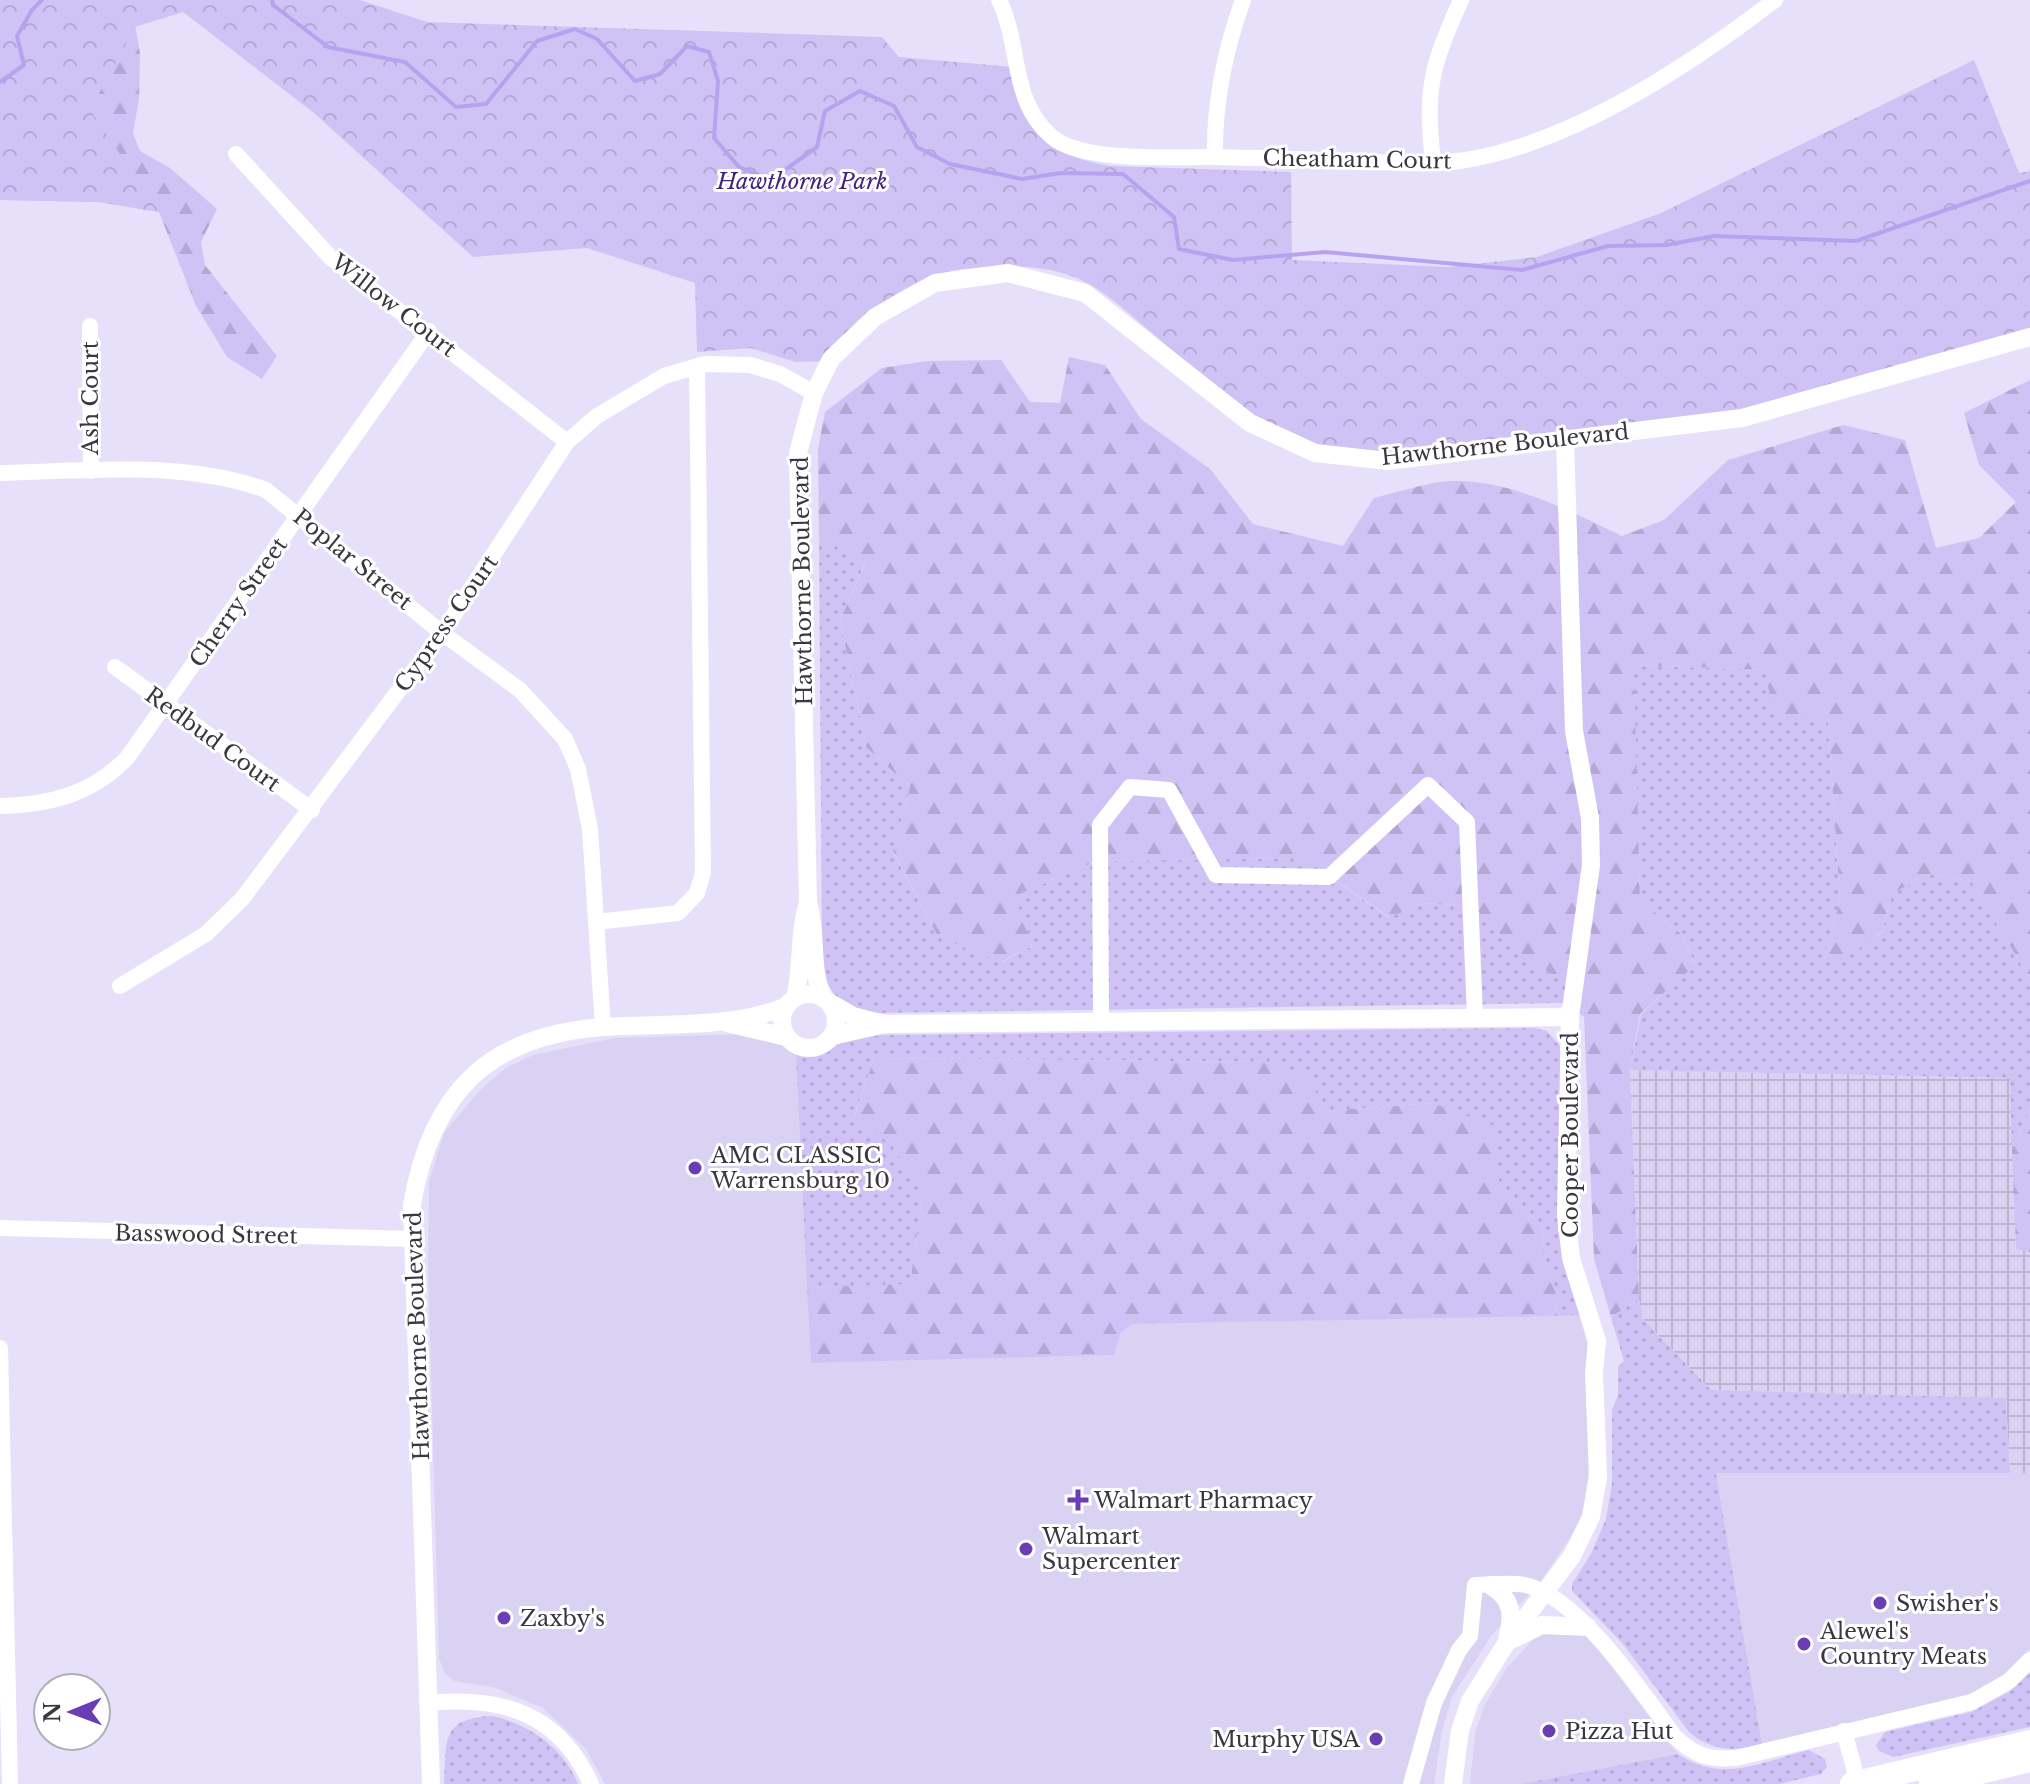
<svg xmlns="http://www.w3.org/2000/svg" width="2030" height="1784" viewBox="0 0 2030 1784" font-family="'Libre Baskerville',serif">
  <defs>
    <pattern id="industrial-grid" width="8" height="8" patternUnits="userSpaceOnUse" patternTransform="scale(2)"><rect width="8" height="8" fill="#d9d2f2"/><path d="M0 4h8M4 0v8" fill="none" stroke="#bbb5d1"/></pattern>
    <pattern id="grass-dots" width="8" height="8" patternUnits="userSpaceOnUse" patternTransform="scale(2)"><rect width="8" height="8" fill="#cfc3f5"/><path d="M2 2h.1M6 6h.1" fill="none" stroke="#b2a8d3" stroke-width="1.8" stroke-linecap="round"/></pattern>
    <pattern id="forest-firs" width="22" height="20" patternUnits="userSpaceOnUse" patternTransform="scale(2)"><rect width="22" height="20" fill="#cfc3f5"/><path d="M5 1l3.5 6h-7zM16 11l3.5 6h-7z" fill="#b2a8d3"/></pattern>
    <pattern id="park-crowns" width="20" height="18" patternUnits="userSpaceOnUse" patternTransform="scale(2)"><rect width="20" height="18" fill="#cfc3f5"/><path d="M2 6a3 3 0 1 1 6 0M12 15a3 3 0 1 1 6 0" fill="none" stroke="#b2a8d3"/></pattern>
  </defs>
  <rect width="100%" height="100%" fill="#e6e0fa"/>
  <!-- built -->
  <path fill="#d9d2f2" d="M746 1034 774 1038 796 1055 811 1363 1114 1355 1121 1331 1132 1324 1580 1315 1587 1344 1590 1408V1464L1581 1521 1541 1581 1491 1636 1452 1697 1442 1731 1434 1784H605L586 1749 543 1708 493 1687 454 1681 444 1672 439 1658 428 1266 429 1182 444 1133 481 1089 506 1068 533 1055 615 1038Z
    M1716 1473H2030V1649L2012 1669 1977 1692 1762 1745Z
    M1545 1631 1588 1636 1678 1754 1521 1784H1470L1475 1734 1484 1706 1506 1669 1535 1637Z"/>
  <!-- industrial -->
  <path fill="url(#industrial-grid)" d="M1630 1070 2010 1078 2016 1248 2030 1252V1473H2010L2006 1398 1711 1390 1643 1319 1639 1299Z"/>
  <!-- grass -->
  <path fill="url(#grass-dots)" d="M819 536 865 563 840 620 866 747 910 787 893 852 938 937 1002 962 1032 946 1014 896 1097 861 1303 858 1388 917 1427 903 1476 909 1507 944 1579 993 1584 1017 1566 1003 871 1013 839 1002 824 978 822 946Z
    M1633 665 1766 670 1828 717 1840 900 1823 963 1882 933 1892 894 1927 874 1971 881 2030 979V1110L2012 1150 2010 1078 1630 1070 1641 1014 1695 964 1682 935 1640 900Z
    M1535 1028 1547 1031 1560 1046V1183L1580 1315 1553 1316 1558 1300 1546 1267 1542 1226 1499 1183 1493 1126 1433 1103 1325 1111 1309 1078 1268 1062 874 1058 854 1117 891 1144 923 1190 910 1285 807 1287 796 1055H820L841 1043 880 1035Z
    M1639 1299 1643 1319 1711 1390 2006 1398 2010 1473H1716L1762 1745C1734 1751 1712 1752 1689 1732L1623 1644 1572 1591V1584L1591 1554 1606 1519 1612 1484V1410L1618 1395V1367L1624 1361 1611 1317Z
    M2030 1673V1727L1893 1757 1879 1751 1876 1745 1885 1732 1971 1712 2009 1692Z
    M493 1716C530 1725 564 1748 578 1784H444C447 1741 440 1718 493 1716Z
    M1809 1750 1825 1759 1827 1767 1821 1774 1779 1784H1521L1678 1754C1722 1784 1760 1762 1809 1750Z"/>
  <!-- forest -->
  <path fill="url(#forest-firs)" d="M131 0 140 54 139 99 133 133 140 151 170 168 217 209 201 242 205 265 277 356 262 379 227 357 196 306 159 212 100 202 4 200Z
    M1069 357 1105 365 1141 419 1210 469 1253 524 1343 546 1374 498C1394 493 1414 487 1434 483 1496 472 1568 510 1622 536L1664 520 1728 460 1843 425 1905 440 1936 548 1979 538 2016 502 1979 465 1964 413 2030 380V979L1971 881 1927 874 1892 894 1882 932 1847 957 1823 963 1840 900 1828 718 1774 717 1765 670 1634 665 1640 900 1682 935 1695 965 1640 1014 1630 1070 1639 1299 1611 1317 1594 1259 1584 1017 1579 993 1507 944 1476 909 1427 903 1389 917 1303 858 1097 861 1015 896 1032 946 1001 962 938 937 893 851 910 787 866 747 840 620 865 564 819 536 818 449 825 412 882 368 927 361 1001 360 1030 402 1060 403Z
    M874 1058 1268 1062 1309 1078 1325 1111 1433 1103 1494 1126 1499 1183 1542 1226 1546 1267 1558 1300 1553 1316 1132 1324 1121 1332 1114 1355 811 1363 807 1287 910 1284 923 1190 891 1144 854 1118Z
    M2030 1110V1252L2016 1249 2012 1150Z"/>
  <!-- park -->
  <path fill="url(#park-crowns)" d="M0 0H360L427 22 882 37 899 57 1013 67C1039 127 1038 153 1109 166L1291 172 1292 260 1448 267 1537 257 1661 213 1974 60 2019 173 2030 171V338L1722 418 1362 456C1271 445 1213 384 1146 328 1122 307 1097 284 1066 274 1033 264 997 265 963 269 907 277 858 316 825 361L795 362 751 348 697 352 695 283 587 248 473 257 314 113 183 12 135 27 90 110 159 212 100 202 0 200Z"/>
  <g fill="none" stroke-linecap="round" stroke-linejoin="round">
    <!-- stream -->
    <path stroke="#b7a2f0" stroke-width="4" d="M272 0 273 5 328 47 405 62 456 107 486 104 537 41 575 29 597 39 635 81 660 74 687 46 709 52 718 81 714 138 739 167 771 180 817 147 825 111 860 91 894 106 917 147 950 164 1022 179 1061 173 1123 174 1174 217 1179 249 1233 260 1325 252 1522 270 1608 246 1666 245 1714 236 1856 241 2030 181
      M0 82 24 65 17 36 32 10 42 0"/>
    <!-- minor -->
    <path stroke="#fff" stroke-width="16" d="M999 0C1022 47 1009 100 1052 137 1081 162 1168 157 1206 157 1254 158 1303 159 1351 161 1389 162 1429 166 1466 160 1574 142 1689 66 1775 0
      M236 154 330 257 567 442
      M1215 157C1214 104 1225 50 1243 0
      M1433 162C1425 88 1431 67 1461 0
      M90 326 91 471
      M0 473C88 471 183 460 266 490L442 633 520 690 565 739 578 769 590 829 603 1027
      M115 667 312 810
      M0 806C50 805 92 794 127 758L429 331
      M596 922 678 913 697 893 703 873 697 366
      M120 986 206 934 242 899 442 633 567 442 597 416 664 376 705 364 750 365 780 374 814 393
      M1101 1021 1100 825 1130 787 1169 790 1216 875 1329 877 1428 785 1467 822 1475 1017
      M0 1228 413 1239
      M0 1348 10 1784
      M429 1703C502 1696 559 1713 591 1784
      M1844 1731 1858 1783
      M1411 1784 1434 1703 1459 1650 1470 1636 1475 1585C1491 1585 1509 1582 1525 1585 1578 1595 1644 1695 1675 1737 1695 1756 1709 1760 1736 1758L1972 1702 2009 1681 2030 1660"/>
    <!-- tertiary -->
    <path stroke="#fff" stroke-width="18" d="M782 1021a27 27 0 1 1 54 0a27 27 0 1 1-54 0Z
      M795 998C803 966 798 934 808 903
      M824 999C809 970 818 934 808 903L798 453 814 393 831 359 875 317 935 283 1008 273 1085 293 1250 423 1315 453 1388 461 1742 418 2030 337
      M829 1002 853 1016 884 1024
      M727 1023 786 1037
      M832 1036 884 1024 1570 1017
      M1490 1585C1514 1600 1513 1615 1507 1640
      M1513 1639 1542 1625 1588 1627
      M431 1784 412 1205C431 1093 488 1035 604 1027 664 1023 728 1029 785 1007
      M1453 1784 1460 1731 1470 1701 1507 1642 1572 1556 1591 1517 1598 1477 1594 1373 1597 1341 1571 1258 1566 1216 1570 1017 1591 865 1590 818 1574 731 1565 438"/>
    <!-- primary -->
    <path stroke="#fff" stroke-width="24" d="M1852 1784 2030 1742
      M1931 1784 2030 1760"/>
  </g>
  <!-- markers -->
  <g fill="#693db4" stroke="#fff" stroke-width="3">
    <circle cx="695" cy="1168" r="8"/>
    <path d="M1074 1488h8v8h8v8h-8v8h-8v-8h-8v-8h8z"/>
    <circle cx="1026" cy="1549" r="8"/>
    <circle cx="1880" cy="1603" r="8"/>
    <circle cx="504" cy="1618" r="8"/>
    <circle cx="1804" cy="1644" r="8"/>
    <circle cx="1549" cy="1731" r="8"/>
    <circle cx="1376" cy="1739" r="8"/>
  </g>
  <g text-anchor="middle" stroke-width="6" stroke-linejoin="round" paint-order="stroke">
    <!-- street labels -->
    <g font-size="22" fill="#3a3741" stroke="#fff">
      <text transform="translate(1357 159) rotate(1)" y="8">Cheatham Court</text>
      <text transform="translate(394 305) rotate(38)" y="8">Willow Court</text>
      <text transform="translate(90 398) rotate(-90)" y="8">Ash Court</text>
      <text transform="translate(1505 444) rotate(-6)" y="8">Hawthorne Boulevard</text>
      <text transform="translate(353 559) rotate(39)" y="8">Poplar Street</text>
      <text transform="translate(802 581) rotate(-91)" y="8">Hawthorne Boulevard</text>
      <text transform="translate(238 602) rotate(-55)" y="8">Cherry Street</text>
      <text transform="translate(446 623) rotate(-55)" y="8">Cypress Court</text>
      <text transform="translate(213 739) rotate(36)" y="8">Redbud Court</text>
      <text transform="translate(1570 1135) rotate(-90)" y="8">Cooper Boulevard</text>
      <text transform="translate(206 1234) rotate(1)" y="8">Basswood Street</text>
      <text transform="translate(417 1336) rotate(-92)" y="8">Hawthorne Boulevard</text>
    </g>
    <!-- park labels -->
    <g font-size="22" font-style="italic" fill="#45237c" stroke="#fff">
      <text x="802" y="189">Hawthorne Park</text>
    </g>
    <!-- poi labels -->
    <g font-size="22" fill="#3a3741" stroke="#fff" text-anchor="start">
      <text x="711" y="1163">AMC CLASSIC<tspan x="711" dy="25">Warrensburg 10</tspan></text>
      <text x="1094" y="1508">Walmart Pharmacy</text>
      <text x="1042" y="1544">Walmart<tspan x="1042" dy="25">Supercenter</tspan></text>
      <text x="1896" y="1611">Swisher's</text>
      <text x="520" y="1626">Zaxby's</text>
      <text x="1820" y="1639">Alewel's<tspan x="1820" dy="25">Country Meats</tspan></text>
      <text x="1565" y="1739">Pizza Hut</text>
      <text x="1360" y="1747" text-anchor="end">Murphy USA</text>
    </g>
  </g>
  <!-- north arrow -->
  <g transform="translate(72 1712) rotate(269)"><circle r="38" fill="#ffffff" stroke="#b0afb3" stroke-width="2"/>
  <path d="M0-6L14 30L0 20L-14 30Z" fill="#693db4"/>
  <text y="-12" font-size="22" font-weight="bold" text-anchor="middle" fill="#3a3741">N</text>
  </g>
</svg>
